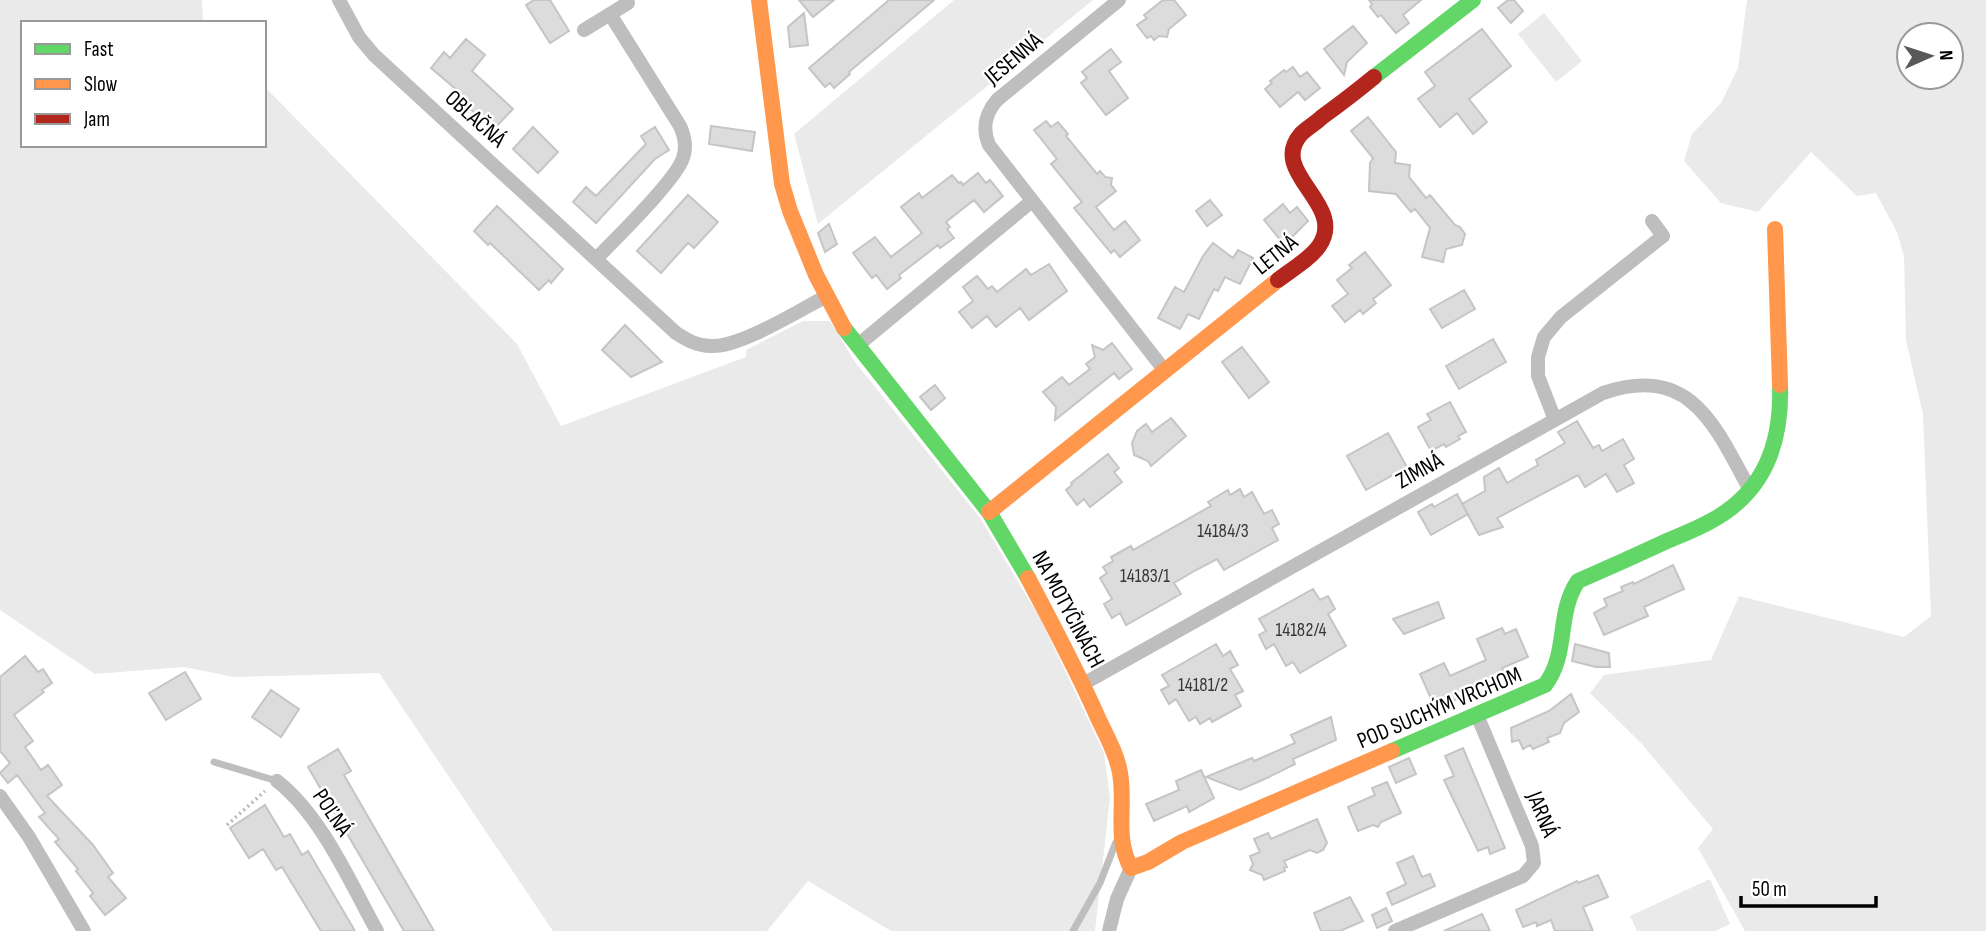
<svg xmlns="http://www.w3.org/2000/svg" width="1986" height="931" viewBox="0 0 1986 931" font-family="'Sofia Sans Condensed',sans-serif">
  <rect width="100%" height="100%" fill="#fff"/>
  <!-- green -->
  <path fill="#eaeaea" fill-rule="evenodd" d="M0 0H202L203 23H23V145H264V86L517 344 561 426 746 357V350L803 321H830L855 362 980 518 1041 620 1104 753 1110 798 1095 931H891L808 881 767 931H553L379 673 234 677 184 667 95 674 0 610Z
    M954 0H1093L818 224 794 134Z
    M1747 0H1986V931H1745L1698 848 1713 829 1641 743 1590 693 1604 675 1711 660 1739 596 1904 637 1931 616 1923 414 1906 340 1904 256 1897 232 1876 193 1857 196 1811 152 1758 212 1721 203 1684 161 1692 134 1721 103 1738 68ZM1909 35H1951V77H1909Z
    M1544 13 1582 61 1556 82 1518 34Z
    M1710 879 1730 924 1715 931H1637L1630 916Z"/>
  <!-- building -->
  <path fill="#dcdcdc" stroke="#c5c5c5" stroke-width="2" d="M534 0H550L569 31 550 43 526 5Z
    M799 0H834L813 17Z
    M889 0H934L849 72 850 74 834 88 830 83 825 87 809 68Z
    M1163 0H1174L1186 15 1169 29 1167 37 1159 36 1154 40 1151 36 1147 38 1137 25 1147 18 1144 15Z
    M1369 0H1421L1403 15 1409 23 1396 33 1381 15 1378 17 1370 7 1372 4Z
    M1508 0H1514L1523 11 1511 23 1498 8Z
    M804 13 808 45 790 47 788 27Z
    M1353 26 1367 43 1347 62 1344 75 1324 49Z
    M1482 29 1511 66 1469 99 1487 122 1473 134 1457 113 1440 127 1418 99 1435 86 1425 72Z
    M466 39 485 55 472 71 513 109 493 130 467 106 471 102 431 68 444 52 450 58Z
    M1111 49 1121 62 1109 71 1128 98 1106 115 1081 83 1087 78 1082 72Z
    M1293 67 1300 77 1307 72 1320 88 1305 100 1298 92 1280 107 1265 89 1272 83 1270 81 1284 70 1286 72Z
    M1368 117 1396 152 1395 163 1410 165 1409 177 1426 198 1430 195 1455 225 1460 227 1465 234 1462 245 1446 249 1443 262 1422 257 1430 228 1415 209 1411 212 1396 194 1369 191 1370 163 1373 158 1351 131Z
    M1046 121 1051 127 1058 122 1068 134 1066 136 1097 174 1100 171 1105 177 1112 178 1111 185 1116 191 1096 207 1114 230 1125 221 1140 240 1120 257 1114 250 1111 253 1074 208 1082 202 1051 164 1057 159 1034 130Z
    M711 126 755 132 752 151 709 144Z
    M533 127 558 152 538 173 513 149Z
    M655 127 669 150 655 159 596 223 573 202 586 187 596 196 646 144 641 136Z
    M978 173 986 183 990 180 1003 196 984 212 974 200 946 222 950 227 947 229 954 238 940 248 938 245 899 275 901 278 887 289 876 275 872 278 853 253 875 237 891 257 922 233 901 207 919 193 922 198 952 175 959 183 961 182 963 185Z
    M688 195 718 222 694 248 688 243 661 273 637 251Z
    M1210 200 1222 215 1207 226 1196 211Z
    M1283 204 1290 213 1297 207 1308 221 1289 240 1287 238 1282 242 1264 220Z
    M497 206 563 269 551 283 549 280 539 290 490 243 488 245 474 231Z
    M829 224 837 244 825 252 818 233Z
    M1213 243 1233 258 1238 250 1253 258 1240 284 1225 277 1218 291 1214 289 1199 319 1188 314 1180 329 1158 318 1175 287 1184 292 1203 256Z
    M1365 252 1391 285 1373 299 1376 303 1363 314 1360 310 1345 322 1332 306 1348 294 1337 280 1352 268 1349 265Z
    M1049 264 1067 291 1029 320 1020 308 996 327 987 316 972 328 959 312 973 301 963 287 977 276 988 289 992 286 997 292 1026 269 1031 275Z
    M1464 290 1475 309 1442 328 1430 309Z
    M625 325 662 362 631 377 602 350Z
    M1493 339 1506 362 1459 389 1446 366Z
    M1112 343 1132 369 1119 379 1114 373 1055 420 1056 407 1043 392 1062 377 1069 385 1090 369 1086 364 1095 357 1092 345 1103 350Z
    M1242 347 1269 382 1249 398 1222 362Z
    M935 385 945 398 931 410 920 397Z
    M1450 402 1466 432 1458 436 1460 439 1446 447 1444 444 1431 451 1418 427 1431 420 1427 414Z
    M1171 418 1186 436 1151 466 1148 461 1134 455 1132 443 1137 431 1146 424 1152 432Z
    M1577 421 1593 448 1599 445 1602 451 1623 439 1634 459 1624 465 1634 483 1617 492 1606 474 1585 487 1578 475 1497 518 1503 527 1479 535 1462 504 1485 491 1484 477 1499 468 1507 483 1538 465 1536 460 1565 443 1558 432Z
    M1388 433 1407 467 1366 490 1347 456Z
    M1108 454 1119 468 1114 472 1122 482 1090 507 1084 499 1077 505 1066 490 1072 485 1071 483Z
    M1240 489 1244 497 1252 492 1264 514 1272 510 1279 524 1272 528 1278 540 1224 570 1217 559 1196 570 1174 583 1181 594 1126 625 1120 613 1112 618 1104 604 1112 599 1100 578 1107 573 1103 567 1113 561 1111 557 1131 546 1133 550 1211 506 1208 502 1228 490 1230 495Z
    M1457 494 1468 514 1431 535 1418 512 1432 504 1434 507Z
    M1673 565 1684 589 1644 607 1648 616 1604 635 1594 613 1607 606 1604 599 1623 591 1621 587 1633 582 1634 584Z
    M1313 589 1320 600 1328 596 1335 609 1328 614 1346 646 1300 673 1293 662 1286 666 1274 644 1266 649 1259 635 1266 631 1259 619Z
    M1438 602 1444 618 1404 634 1393 619Z
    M1502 628 1505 634 1516 629 1528 657 1502 668 1504 672 1457 693 1459 698 1445 704 1443 699 1433 703 1420 674 1444 663 1450 676 1486 660 1477 639Z
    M1216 644 1223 656 1230 651 1238 665 1230 669 1243 691 1235 695 1241 706 1212 722 1210 718 1200 724 1196 717 1189 721 1176 699 1169 704 1161 690 1169 686 1162 675Z
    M1575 644 1609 653 1610 667H1596L1572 661Z
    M25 656 38 672 43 669 52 683 42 690 44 692 14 715 33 741 25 747 41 770 48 765 62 785 47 796 93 845 113 873 108 877 126 898 105 915 90 896 93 893 76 871 78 869 55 842 59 839 39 817 45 813 17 775 8 783 0 773 10 763 0 751V677Z
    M185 672 201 699 166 720 149 693Z
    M271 690 299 709 281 737 252 717Z
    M1571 694 1579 712 1564 723 1560 733 1547 738 1549 742 1533 749 1530 745 1523 749 1519 740 1512 742 1511 728 1549 711Z
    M1331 717 1336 740 1293 759 1295 764 1269 777 1240 790 1206 777 1252 758 1254 761 1295 743 1291 735Z
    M1463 748 1505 848 1490 854 1488 847 1478 851 1444 780 1454 776 1445 756Z
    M338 749 351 771 344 775 434 931H404L308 767Z
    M1409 758 1416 774 1396 783 1389 767Z
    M1201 770 1214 798 1189 812 1187 806 1154 821 1146 804 1179 790 1176 781Z
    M1387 782 1401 813 1381 822 1378 827 1373 825 1358 831 1348 807 1375 795 1372 788Z
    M265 805 284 837 290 834 302 855 308 851 355 931H321L282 867 276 870 263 849 249 858 230 828Z
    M1317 819 1327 843 1323 850 1317 853 1310 850 1284 861 1287 867 1284 868 1285 871 1264 880 1262 875 1250 870 1253 864 1250 856 1260 852 1254 839 1268 833 1271 839Z
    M1413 856 1422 877 1430 874 1435 886 1392 905 1387 893 1406 884 1397 863Z
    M1598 875 1608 897 1583 907 1593 931H1555L1551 920 1537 926 1536 922 1523 927 1516 910 1577 881 1578 883Z
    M1350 897 1363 921 1340 931H1321L1314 913Z
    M1386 908 1392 921 1377 928 1372 915Z
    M1482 914 1490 931H1444Z"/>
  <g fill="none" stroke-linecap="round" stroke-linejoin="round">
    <!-- path -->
    <path stroke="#b8b8b8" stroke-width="3.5" stroke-dasharray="2 3.5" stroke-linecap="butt" d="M227 825 265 791"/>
    <!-- lane -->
    <path stroke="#bebebe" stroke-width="7" d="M214 762 277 781
      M1073 931 1100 883 1116 842"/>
    <!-- street -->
    <path stroke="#bebebe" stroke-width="14" d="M339 0 359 37 374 55 676 333C687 340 697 346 711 346 739 348 798 311 825 297
      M1119 0 997 100C985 114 982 128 989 145L1165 371
      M584 30 628 3
      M597 258C616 238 676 180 683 158 687 147 685 137 680 126L610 14
      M858 345 1032 201
      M1555 420 1538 376V357L1544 337 1561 317 1663 236 1652 221
      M1083 684 1603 393C1691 363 1715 426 1750 490
      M277 781C321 815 350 882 377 931
      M0 796 29 837 84 931
      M1109 931 1117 899 1131 868
      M1395 931 1523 876 1534 863 1532 846 1477 715"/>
    <!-- fast -->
    <path stroke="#63d668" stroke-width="16" d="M1374 77 1473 0
      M844 328 989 512 1028 578
      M1392 751 1545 685C1569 654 1556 613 1578 581 1608 568 1637 555 1667 541 1681 535 1697 529 1711 521 1765 492 1782 443 1780 385"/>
    <!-- slow -->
    <path stroke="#ff974d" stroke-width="16" d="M759 0 782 184 790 211 816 275 844 328
      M1775 229 1780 385
      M989 512 1278 280
      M1028 578C1052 624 1077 670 1098 718 1106 735 1117 754 1120 773 1126 806 1114 837 1131 868L1148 862 1182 842 1392 751"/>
    <!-- jam -->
    <path stroke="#b3261e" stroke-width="16" d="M1278 280C1291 270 1310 259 1319 246 1348 204 1267 173 1301 134 1307 128 1316 123 1322 117 1340 104 1357 91 1374 77"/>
  </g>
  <g text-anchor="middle" stroke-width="5" stroke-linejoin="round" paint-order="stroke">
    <!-- number labels -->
    <g font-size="19" fill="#373737">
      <text x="1223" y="537">14184/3</text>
      <text x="1145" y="582">14183/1</text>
      <text x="1301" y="636">14182/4</text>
      <text x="1203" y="691">14181/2</text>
    </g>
    <!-- street labels -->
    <g font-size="23" fill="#000" stroke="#fff">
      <text transform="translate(1013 58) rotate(-40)" y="8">JESENNÁ</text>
      <text transform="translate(476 118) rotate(42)" y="8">OBLAČNÁ</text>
      <text transform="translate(1275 254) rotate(-39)" y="8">LETNÁ</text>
      <text transform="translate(1419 470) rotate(-29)" y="8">ZIMNÁ</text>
      <text transform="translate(1069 609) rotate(62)" y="8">NA MOTYČINÁCH</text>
      <text transform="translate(1439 707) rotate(-23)" y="8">POD SUCHÝM VRCHOM</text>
      <text transform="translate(333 812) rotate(56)" y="8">POĽNÁ</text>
      <text transform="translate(1543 814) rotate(68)" y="8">JARNÁ</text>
    </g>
  </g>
  <!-- legend -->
  <rect x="21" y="21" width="245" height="126" fill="#ffffff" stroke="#999999" stroke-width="2"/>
  <rect x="35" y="44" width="35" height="10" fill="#63d668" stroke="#999999" stroke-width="2"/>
  <text x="84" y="56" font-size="21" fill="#000000">Fast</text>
  <rect x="35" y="79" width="35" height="10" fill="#ff974d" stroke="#999999" stroke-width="2"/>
  <text x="84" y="91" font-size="21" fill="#000000">Slow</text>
  <rect x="35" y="114" width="35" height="10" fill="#b3261e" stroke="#999999" stroke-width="2"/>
  <text x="84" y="126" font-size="21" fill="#000000">Jam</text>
  <!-- north arrow -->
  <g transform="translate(1930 56) rotate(87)"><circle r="33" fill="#ffffff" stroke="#999999" stroke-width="2"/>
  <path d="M0-5L12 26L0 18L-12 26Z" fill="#595959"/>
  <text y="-10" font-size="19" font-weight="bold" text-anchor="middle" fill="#000000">N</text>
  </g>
  <!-- scale -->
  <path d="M1741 896v10h135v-10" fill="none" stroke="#000000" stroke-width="3.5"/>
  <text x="1752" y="896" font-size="21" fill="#000000" stroke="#ffffff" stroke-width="5" paint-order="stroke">50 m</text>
</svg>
